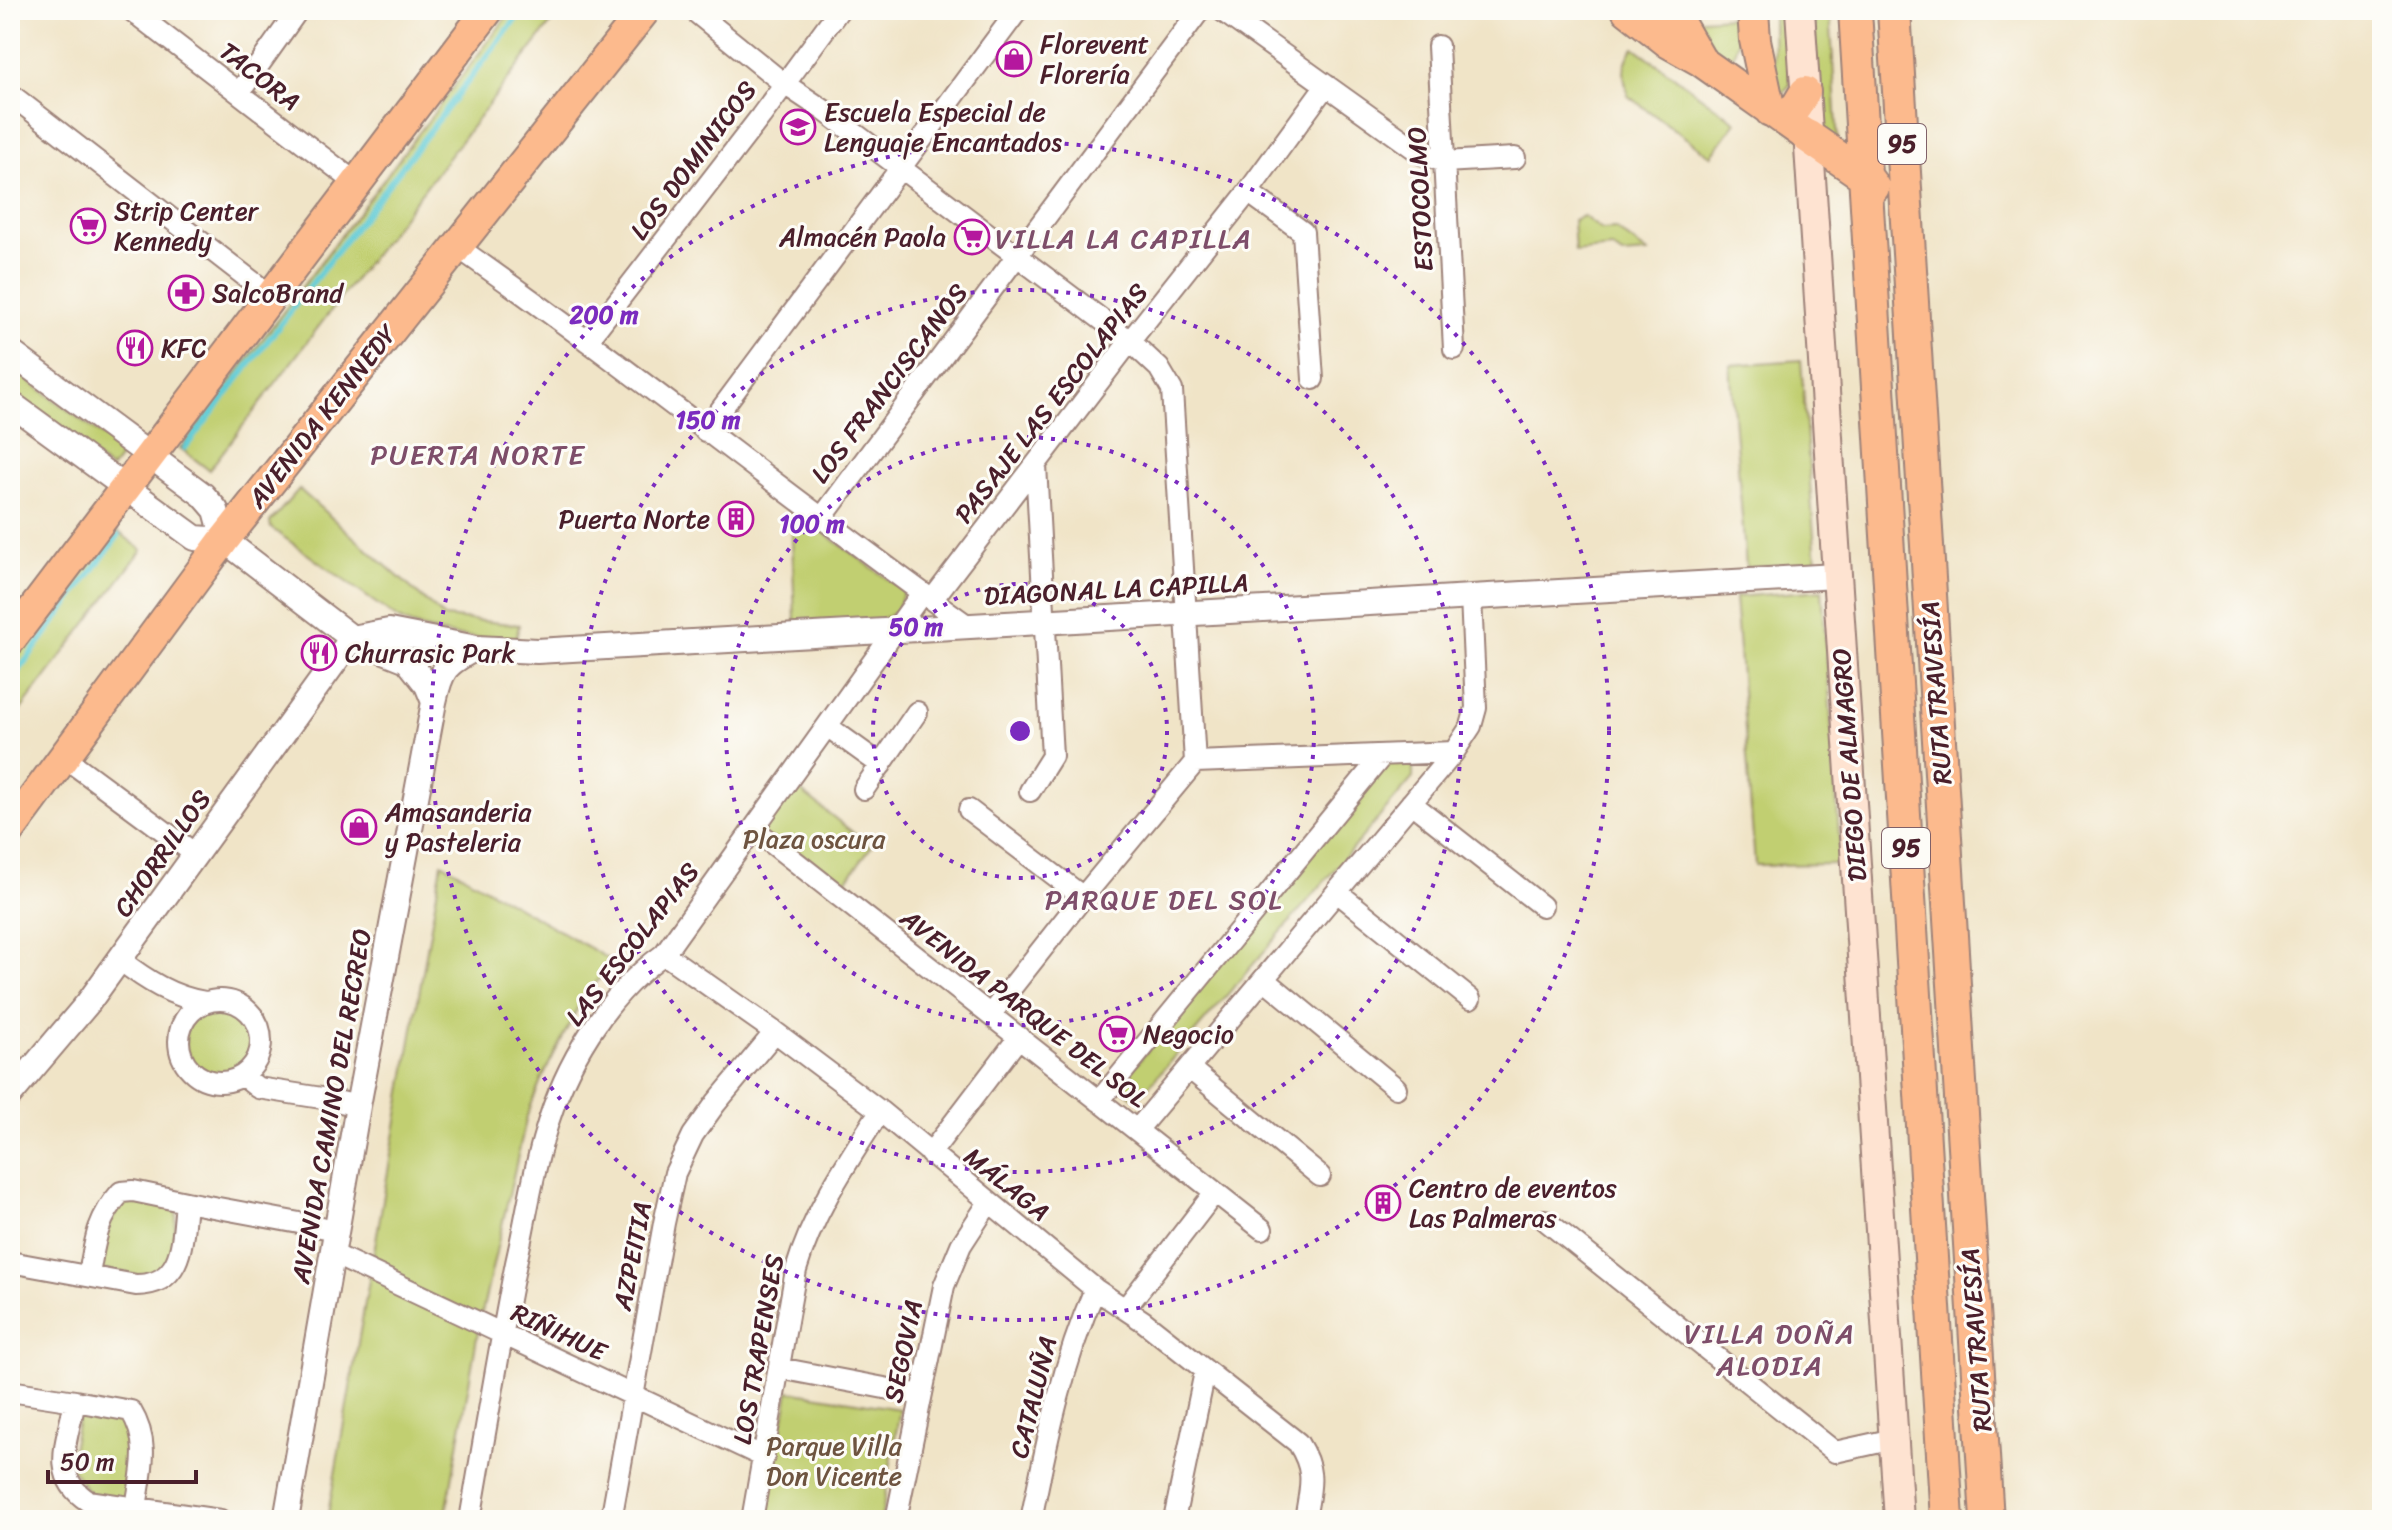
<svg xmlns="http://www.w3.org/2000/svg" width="2392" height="1530" viewBox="0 0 2392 1530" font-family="Sriracha,sans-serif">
  <rect width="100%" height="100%" fill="#fdfcf7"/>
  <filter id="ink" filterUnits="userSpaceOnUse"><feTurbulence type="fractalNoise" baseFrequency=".0125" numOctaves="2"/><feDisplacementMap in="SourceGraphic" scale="16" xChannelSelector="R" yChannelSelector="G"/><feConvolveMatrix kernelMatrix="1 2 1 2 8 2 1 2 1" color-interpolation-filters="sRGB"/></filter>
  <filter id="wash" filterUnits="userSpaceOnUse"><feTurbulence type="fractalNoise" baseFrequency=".006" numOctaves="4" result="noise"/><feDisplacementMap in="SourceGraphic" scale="32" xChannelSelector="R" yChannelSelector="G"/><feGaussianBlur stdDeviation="1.8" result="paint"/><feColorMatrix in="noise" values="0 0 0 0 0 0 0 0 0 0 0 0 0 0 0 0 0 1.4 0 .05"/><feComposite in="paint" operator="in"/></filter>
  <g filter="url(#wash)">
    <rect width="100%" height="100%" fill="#f0e4c7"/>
    <!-- green -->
    <path fill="#c1cf71" stroke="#86774e" stroke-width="2" d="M512 10H561L209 470 180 448Z
      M1813 10H1830L1838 145 1820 128Z
      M1787 15 1790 85 1780 96 1774 82 1773 16Z
      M1730 17 1739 23 1738 40 1733 57H1722L1687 20Z
      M1634 47 1736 122 1711 156 1628 96C1623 75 1621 65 1634 47Z
      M1583 216 1602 230 1615 229 1648 253 1622 255 1612 248 1575 252 1573 220Z
      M1801 360 1816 563 1746 568 1730 365Z
      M10 367 124 452 111 469 10 394Z
      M299 489 444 617 519 625 516 640C476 638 435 637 398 619L271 528 270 522Z
      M791 509 904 591 897 611 879 621 795 622Z
      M112 527 142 550 10 724V663Z
      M1822 590 1841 864 1755 865 1735 597Z
      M1413 761V778L1137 1100 1118 1086 1388 762Z
      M788 781 871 847 836 894 754 829Z
      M442 863 612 961 577 1009 541 1080 527 1116 479 1326 445 1520H327Z
      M185 1039a35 35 0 1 1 70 0a35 35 0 1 1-70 0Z
      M125 1199 177 1208 173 1250 168 1261 149 1277 98 1269 105 1231Z
      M789 1391 900 1409 881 1520H765Z
      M80 1409 127 1417 138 1439 130 1501 90 1495 69 1465Z"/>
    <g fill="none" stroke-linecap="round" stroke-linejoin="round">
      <!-- stream -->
      <path stroke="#5ecad5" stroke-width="6" d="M185 448 523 10
        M10 682 118 536"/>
    </g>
  </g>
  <g filter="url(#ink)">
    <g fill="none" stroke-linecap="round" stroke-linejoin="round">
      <!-- minor casing -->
      <g stroke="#9d8279" stroke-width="24">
        <path id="minor" d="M131 10 356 183
          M693 10 783 83 825 111 1130 341 1159 368 1172 390 1195 762 1083 897 990 1015
          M1221 10 1422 154 1444 162 1515 158
          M1438 46 1454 349
          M239 93 298 10
          M10 94 271 296
          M1248 192 1303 232 1313 379
          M456 246C630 368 795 502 968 626
          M587 341 761 116 839 10
          M705 431 1018 10
          M821 519 1200 10
          M932 600 1130 341 1248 192 1326 85
          M827 726 881 765
          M64 757 195 854
          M1195 762 1454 752
          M864 789 917 712
          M1030 791 1052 756 1036 465
          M1411 803 1542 906
          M969 810 1083 897
          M754 829 1262 1229
          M1337 892 1470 999
          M664 954 775 1032 880 1111 1095 1289 1143 1321 1298 1443C1317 1473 1310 1487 1305 1520
          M120 960C146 980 172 997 205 1002
          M1264 979 1396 1088
          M179 1041a41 41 0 1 1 82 0a41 41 0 1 1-82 0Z
          M1189 1068 1320 1176
          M243 1076 258 1088 328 1099 358 1106
          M1099 1101 1382 756
          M1137 1130 1454 752 1471 726 1476 708 1471 597
          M930 1154 1019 1037
          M1545 1220 1835 1452 1894 1439
          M333 1254 764 1457
          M10 1262 136 1285C185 1285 182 1239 186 1202L337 1230
          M89 1275C95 1240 97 1219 121 1192L133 1191 186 1202
          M1125 1309 1215 1192
          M779 1368 921 1395
          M10 1391 75 1401C68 1439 49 1476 88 1501L220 1520
          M75 1401 131 1411C151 1444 141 1472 136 1508
          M470 1520C485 1434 499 1348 516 1263 526 1220 532 1175 545 1133 564 1065 606 995 664 954L922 593
          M611 1520 664 1223 675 1173 693 1135 716 1103 775 1032
          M752 1520 796 1270C813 1212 848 1161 880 1111
          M896 1520 944 1286 961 1245 989 1202
          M1031 1520C1047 1440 1062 1365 1095 1289
          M1174 1520 1205 1372"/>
      </g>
      <!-- tertiary casing -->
      <g stroke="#9d8279" stroke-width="28">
        <path id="tertiary" d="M10 352 203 495 216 510 224 540
          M10 403 195 538 224 540 352 638 407 660 427 685 434 702
          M352 638 389 631 476 648 537 651 1836 576
          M10 1095 88 1003 352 638
          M286 1520 358 1106 434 702C441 669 445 664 476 648"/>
      </g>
      <!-- secondary casing -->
      <g stroke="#9d8279" stroke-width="32">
        <path id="secondary" d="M1800 10 1899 1520"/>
      </g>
      <!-- primary casing -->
      <g stroke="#9d8279" stroke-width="34">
        <path id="primary" d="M1627 10 1669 43 1701 61 1807 136
          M1665 10 1681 26 1700 59
          M1753 10 1755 40 1770 111
          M1780 117 1796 107 1805 92
          M10 640 488 10
          M10 830 224 540 645 10"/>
      </g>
      <!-- trunk casing -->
      <g stroke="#9d8279" stroke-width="36">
        <path id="trunk" d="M1855 10 1947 1520
          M1894 10 1987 1520
          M1807 136 1865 176 1873 187"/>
      </g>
      <!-- minor -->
      <use href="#minor" stroke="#fff" stroke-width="20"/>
      <!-- tertiary -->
      <use href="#tertiary" stroke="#fff" stroke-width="24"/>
      <!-- secondary -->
      <use href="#secondary" stroke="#fee3d1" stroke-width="28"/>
      <!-- primary -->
      <use href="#primary" stroke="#fcba8d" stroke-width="30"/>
      <!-- trunk -->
      <use href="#trunk" stroke="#fcba8d" stroke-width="32"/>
    </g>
  </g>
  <!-- distance rings -->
  <g fill="none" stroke="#7b2cbf" stroke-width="4" stroke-dasharray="4 8">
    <circle cx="1020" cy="731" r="147"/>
    <circle cx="1020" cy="731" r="294"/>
    <circle cx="1020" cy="731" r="441"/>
    <circle cx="1020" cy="731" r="589"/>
  </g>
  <!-- icons -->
  <defs>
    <g id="shop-ring" transform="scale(1.8)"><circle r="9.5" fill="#fdfcf7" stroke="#b5179e" stroke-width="1.5"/><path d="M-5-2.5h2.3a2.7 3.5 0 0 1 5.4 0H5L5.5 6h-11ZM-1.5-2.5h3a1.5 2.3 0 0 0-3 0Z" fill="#b5179e"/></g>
    <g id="school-ring" transform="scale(1.8)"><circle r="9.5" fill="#fdfcf7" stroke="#b5179e" stroke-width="1.5"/><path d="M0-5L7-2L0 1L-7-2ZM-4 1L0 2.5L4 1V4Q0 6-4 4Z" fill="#b5179e"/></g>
    <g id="supermarket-ring" transform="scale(1.8)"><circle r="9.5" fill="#fdfcf7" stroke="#b5179e" stroke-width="1.5"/><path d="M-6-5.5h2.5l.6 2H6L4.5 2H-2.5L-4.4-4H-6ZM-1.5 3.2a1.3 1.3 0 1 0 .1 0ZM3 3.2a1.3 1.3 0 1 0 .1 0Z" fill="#b5179e"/></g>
    <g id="pharmacy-ring" transform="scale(1.8)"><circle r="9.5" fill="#fdfcf7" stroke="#b5179e" stroke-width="1.5"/><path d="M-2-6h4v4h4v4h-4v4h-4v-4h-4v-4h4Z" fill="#b5179e"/></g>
    <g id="restaurant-ring" transform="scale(1.8)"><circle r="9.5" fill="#fdfcf7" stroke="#b5179e" stroke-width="1.5"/><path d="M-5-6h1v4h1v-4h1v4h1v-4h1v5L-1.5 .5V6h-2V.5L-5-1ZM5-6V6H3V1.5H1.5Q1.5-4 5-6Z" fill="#b5179e"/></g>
    <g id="building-ring" transform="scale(1.8)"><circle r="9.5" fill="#fdfcf7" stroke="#b5179e" stroke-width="1.5"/><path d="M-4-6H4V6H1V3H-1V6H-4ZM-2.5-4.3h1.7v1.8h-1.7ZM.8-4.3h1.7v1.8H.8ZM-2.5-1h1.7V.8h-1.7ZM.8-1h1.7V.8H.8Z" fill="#b5179e"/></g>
  </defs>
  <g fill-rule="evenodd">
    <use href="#shop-ring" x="1014" y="59"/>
    <use href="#school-ring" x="798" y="127"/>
    <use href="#supermarket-ring" x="88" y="226"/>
    <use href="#supermarket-ring" x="972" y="237"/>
    <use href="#pharmacy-ring" x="186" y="293"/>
    <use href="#restaurant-ring" x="135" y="348"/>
    <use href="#building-ring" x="736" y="519"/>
    <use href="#restaurant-ring" x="319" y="653"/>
    <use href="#shop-ring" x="359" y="827"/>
    <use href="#supermarket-ring" x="1117" y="1034"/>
    <use href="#building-ring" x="1383" y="1203"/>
  </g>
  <g text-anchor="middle" stroke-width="6" stroke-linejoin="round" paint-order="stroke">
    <!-- shield labels -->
    <g fill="#fdfcf7" stroke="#806168" stroke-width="2">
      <rect x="1878" y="124" width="48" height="40" rx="6"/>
      <rect x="1882" y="828" width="48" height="40" rx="6"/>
    </g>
    <g font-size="24" font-weight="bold" fill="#4a1f2b">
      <text x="1902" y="152">95</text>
      <text x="1906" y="856">95</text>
    </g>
    <!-- poi labels -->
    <g font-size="26" fill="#4a1f2b" stroke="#fdfcf7" text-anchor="start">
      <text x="1040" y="53">Florevent<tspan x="1040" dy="30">Florería</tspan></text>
      <text x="824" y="121">Escuela Especial de<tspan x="824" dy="30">Lenguaje Encantados</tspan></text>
      <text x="114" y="220">Strip Center<tspan x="114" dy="30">Kennedy</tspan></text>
      <text x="946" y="246" text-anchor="end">Almacén Paola</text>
      <text x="212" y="302">SalcoBrand</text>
      <text x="161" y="357">KFC</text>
      <text x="710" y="528" text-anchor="end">Puerta Norte</text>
      <text x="345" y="662">Churrasic Park</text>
      <text x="385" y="821">Amasanderia<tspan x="385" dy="30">y Pasteleria</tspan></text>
      <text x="1143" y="1043">Negocio</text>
      <text x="1409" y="1197">Centro de eventos<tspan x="1409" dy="30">Las Palmeras</tspan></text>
    </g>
    <!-- street labels -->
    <g font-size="26" fill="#4a1f2b" stroke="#fdfcf7">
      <text transform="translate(260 76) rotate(38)" y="9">TACORA</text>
      <text transform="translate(693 160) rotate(-53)" y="9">LOS DOMINICOS</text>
      <text transform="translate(1420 199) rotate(-93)" y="9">ESTOCOLMO</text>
      <text transform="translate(889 383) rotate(-53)" y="9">LOS FRANCISCANOS</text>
      <text transform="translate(1051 403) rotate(-52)" y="9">PASAJE LAS ESCOLAPIAS</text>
      <text transform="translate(322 416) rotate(-52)" y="9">AVENIDA KENNEDY</text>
      <text transform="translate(1116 589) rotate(-3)" y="9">DIAGONAL LA CAPILLA</text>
      <text transform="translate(1936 693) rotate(-94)" y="9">RUTA TRAVESÍA</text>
      <text transform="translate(1849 765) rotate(-94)" y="9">DIEGO DE ALMAGRO</text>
      <text transform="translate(162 853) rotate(-55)" y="9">CHORRILLOS</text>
      <text transform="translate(632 944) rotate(-52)" y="9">LAS ESCOLAPIAS</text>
      <text transform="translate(1024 1008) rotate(38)" y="9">AVENIDA PARQUE DEL SOL</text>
      <text transform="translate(331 1106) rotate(-80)" y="9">AVENIDA CAMINO DEL RECREO</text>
      <text transform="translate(1007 1184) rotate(39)" y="9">MÁLAGA</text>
      <text transform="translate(632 1256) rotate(-79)" y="9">AZPEITIA</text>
      <text transform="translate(559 1332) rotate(25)" y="9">RIÑIHUE</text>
      <text transform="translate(1976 1340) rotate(-94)" y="9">RUTA TRAVESÍA</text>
      <text transform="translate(758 1349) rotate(-80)" y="9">LOS TRAPENSES</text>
      <text transform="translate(903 1351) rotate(-78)" y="9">SEGOVIA</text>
      <text transform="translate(1033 1397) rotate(-76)" y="9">CATALUÑA</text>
    </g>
    <!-- park labels -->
    <g font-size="26" fill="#6e5440" stroke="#fdfcf7">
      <text x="814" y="848">Plaza oscura</text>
      <text x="834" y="1455">Parque Villa<tspan x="834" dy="30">Don Vicente</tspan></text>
    </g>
    <!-- neighbourhood labels -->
    <g font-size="28" letter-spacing="2" fill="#7e4e6a" stroke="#fdfcf7">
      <text x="1124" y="248">VILLA LA CAPILLA</text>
      <text x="478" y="464">PUERTA NORTE</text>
      <text x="1164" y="909">PARQUE DEL SOL</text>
      <text x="1770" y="1343">VILLA DOÑA<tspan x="1770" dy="32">ALODIA</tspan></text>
    </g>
  </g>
  <circle cx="1020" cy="731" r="12" fill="#7b2cbf" stroke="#fdfcf7" stroke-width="4"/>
  <g font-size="24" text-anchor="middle" font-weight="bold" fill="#7b2cbf" stroke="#fdfcf7" stroke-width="6" stroke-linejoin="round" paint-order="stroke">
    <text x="604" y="323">200 m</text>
    <text x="708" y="428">150 m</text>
    <text x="812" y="532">100 m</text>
    <text x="916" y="635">50 m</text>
  </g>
  <!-- margin -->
  <rect width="2392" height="1530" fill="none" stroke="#fdfcf7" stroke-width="40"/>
  <!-- scale -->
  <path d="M48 1470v12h148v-12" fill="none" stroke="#4a1f2b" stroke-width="4"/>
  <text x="60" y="1470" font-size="24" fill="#4a1f2b" stroke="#fdfcf7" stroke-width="6" paint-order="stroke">50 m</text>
</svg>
